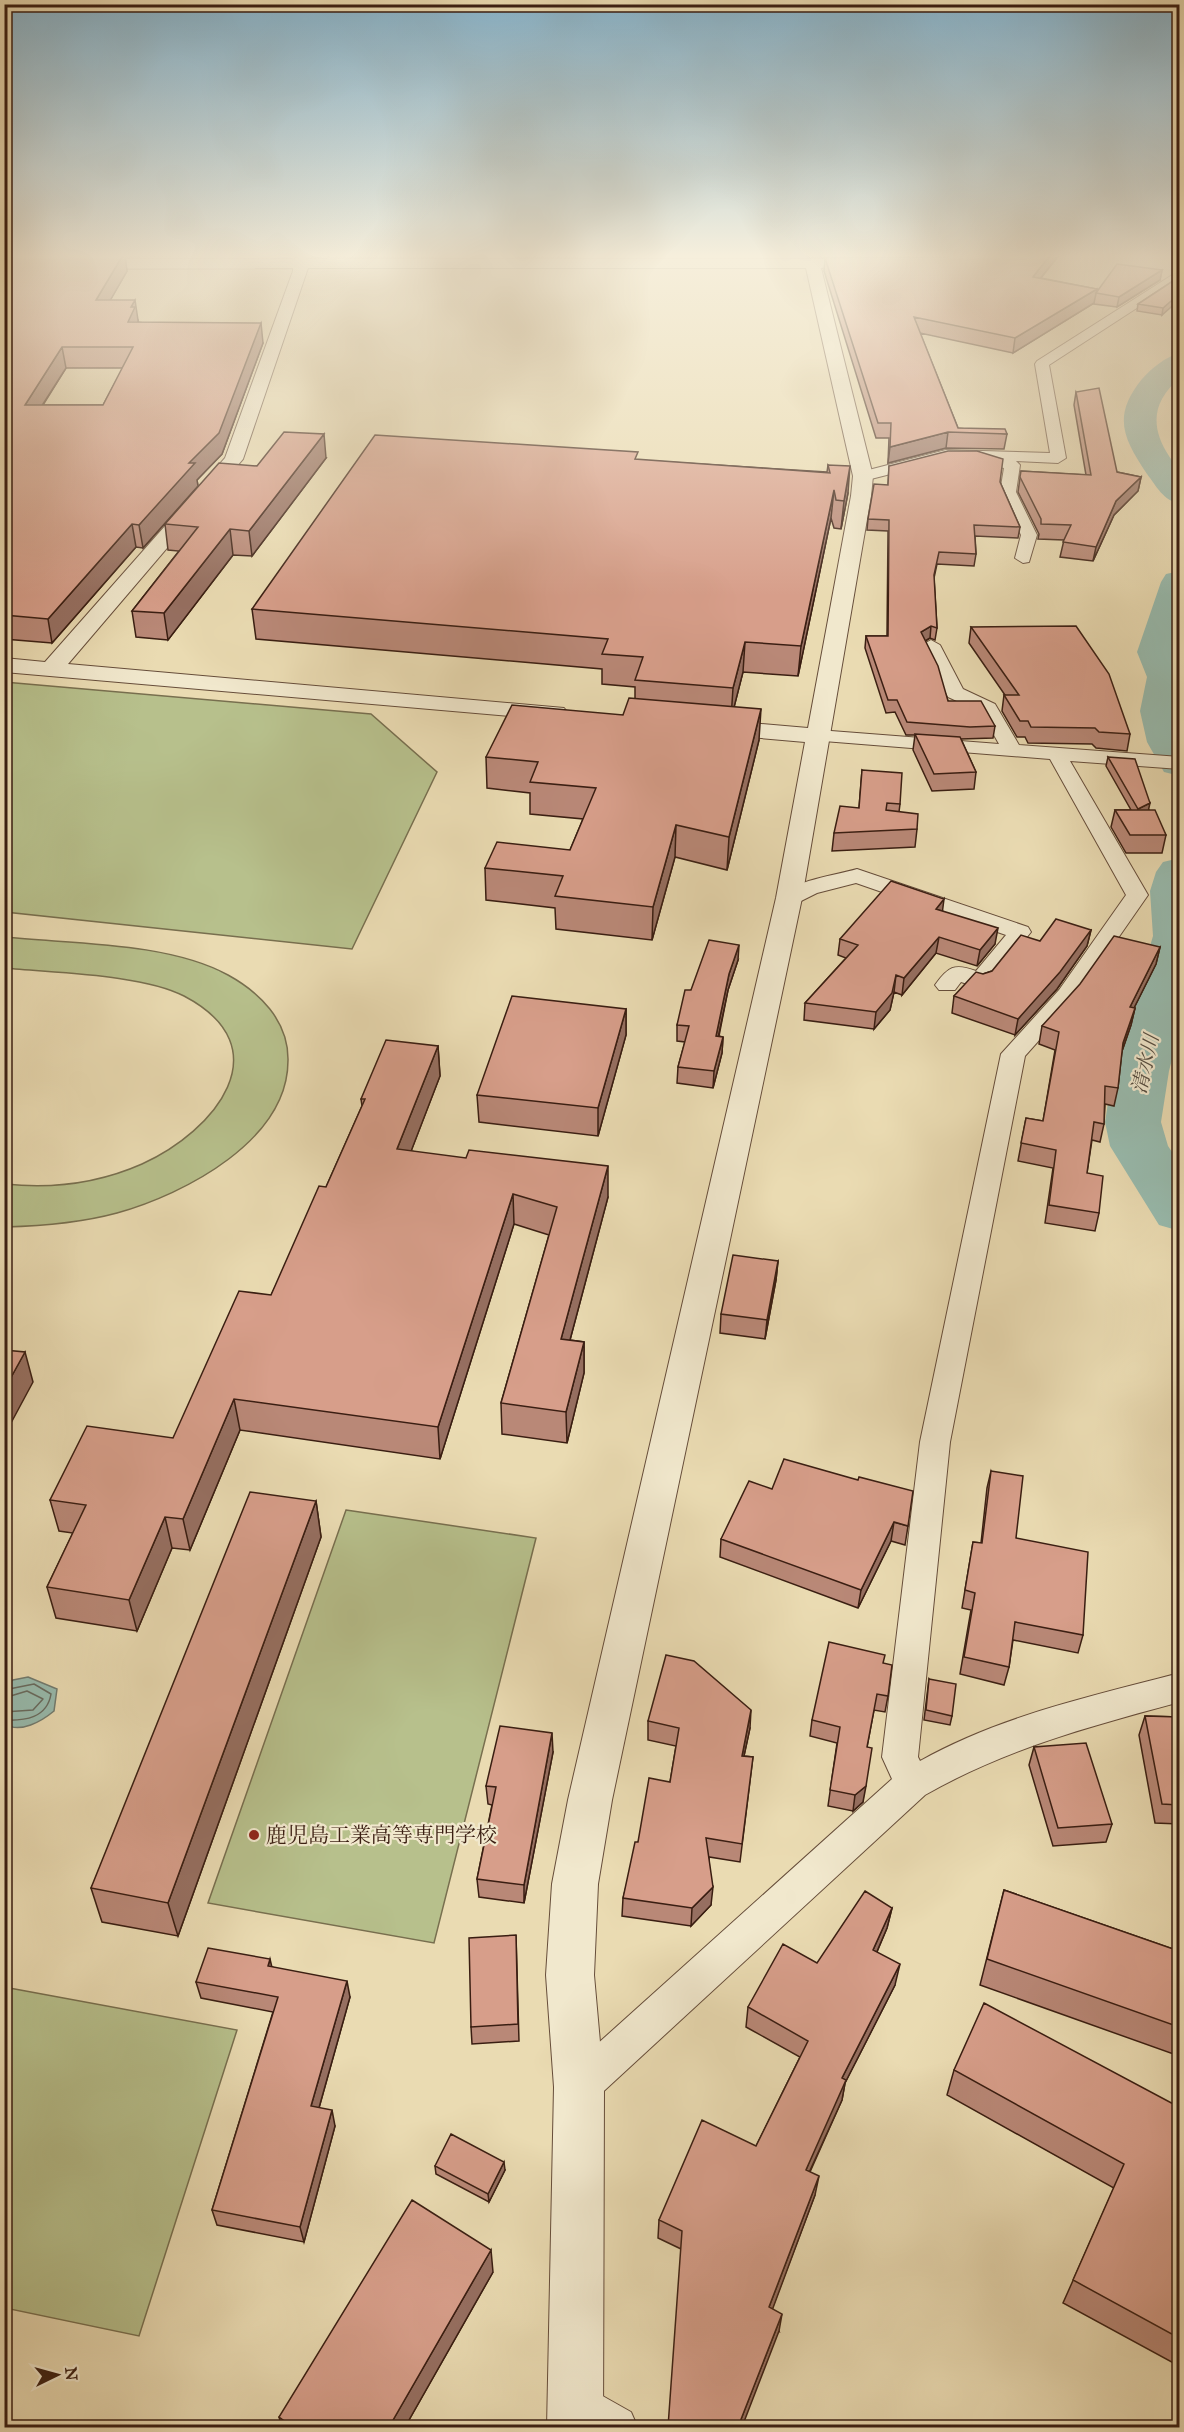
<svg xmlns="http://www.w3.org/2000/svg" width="1184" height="2432" viewBox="0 0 1184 2432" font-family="'IM FELL Great Primer','Noto Serif JP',serif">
  <rect width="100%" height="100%" fill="#eadbb2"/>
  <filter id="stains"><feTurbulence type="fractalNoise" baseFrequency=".00333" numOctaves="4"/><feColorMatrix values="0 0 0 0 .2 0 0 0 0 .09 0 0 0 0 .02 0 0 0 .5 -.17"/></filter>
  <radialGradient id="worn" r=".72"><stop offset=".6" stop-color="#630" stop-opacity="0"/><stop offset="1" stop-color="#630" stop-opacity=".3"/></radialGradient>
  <!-- green -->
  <path fill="#b7c08c" stroke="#786f4f" stroke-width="1.5" d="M4 682 371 714 437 772 352 949 5 912Z
    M5 937C72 944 168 942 228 975 259 992 288 1020 288 1059 289 1140 185 1194 117 1213 80 1223 43 1226 5 1227V1184C51 1189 99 1183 142 1164 215 1131 283 1048 184 996 142 974 53 973 5 968Z
    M346 1510 536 1538 434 1943 208 1903Z
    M4 1987 237 2030 139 2336 5 2308Z"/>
  <!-- water -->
  <path fill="#98bbae" stroke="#727c70" stroke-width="1.5" d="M28 1677 57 1689 54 1711C42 1721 20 1734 5 1724V1686L13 1680Z"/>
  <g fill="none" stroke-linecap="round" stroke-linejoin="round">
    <!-- shore -->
    <path stroke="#696c60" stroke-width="1.5" d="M4 1690 34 1684 51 1694C47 1718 25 1721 4 1720
      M4 1698 27 1691 43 1699 33 1710 4 1712"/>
    <!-- river -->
    <path fill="#98bbae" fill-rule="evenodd" d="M1180 353V378C1152 401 1150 427 1169 456 1172 461 1178 466 1180 471 1182 481 1180 494 1180 504 1163 500 1157 487 1147 474 1123 438 1112 416 1142 379 1152 368 1165 357 1180 353Z
      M1180 571 1177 652 1180 657V776L1164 772 1147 742 1140 711 1147 677 1137 652 1161 582 1166 574Z
      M1180 858V1028L1169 1071 1161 1122 1168 1146 1180 1164V1231L1159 1225 1110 1146 1105 1122 1113 1071 1153 936 1150 891 1156 872 1163 862Z"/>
    <!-- minor casing -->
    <g stroke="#664d3a" stroke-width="2">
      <path id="minor" d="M297 255H309L303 267 293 264Z
        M1180 270V280L1049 365 1066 458 1058 463 1016 461 1020 465 1016 492 1037 535 1029 562 1023 563 1015 558 1021 535 1000 492 1004 468 979 463 977 460H946L863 481 855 476 857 473 946 450 1050 453 1035 364 1037 361Z
        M931 640 940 645 963 689 995 704 1019 745 1180 757V769L1070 761 1148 895 1075 1000 1025 1056 950 1442 918 1757 920 1761C1000 1716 1092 1696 1180 1673V1702C1091 1726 1005 1749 925 1795L593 2101 579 2107 565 2101 559 2087 565 2073 892 1779 882 1757 920 1442 1001 1054 1059 990 1126 895 1050 759 811 740 808 736 811 732 818 730 999 744 981 712 948 697 922 645Z
        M857 869 1028 927 1031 932 988 986 980 988 961 982 955 990H939L935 985C948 967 954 963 976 971L1006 935 856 883 817 893 797 903H781L778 898C790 881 837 875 857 869Z
        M576 2381 631 2412 638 2428H572L560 2420 553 2404 560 2388Z"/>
    </g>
    <!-- tertiary casing -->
    <g stroke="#664d3a" stroke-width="2">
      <path id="tertiary" d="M4 259H833L840 263 833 267 821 268 873 476 871 496 802 898 612 1800 598 1884 594 1975 604 2087 603 2428H547L554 2087 546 1975 552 1884 568 1800 776 898 805 742 715 734 707 732 703 727 707 722 715 720 808 728 851 496 853 476 806 268H308L243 459 68 664 564 708 568 713 564 718 556 720 4 672V658L45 662 225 458 293 271V268L4 269Z"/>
    </g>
    <!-- minor -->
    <use href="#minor" fill="#f1e8cd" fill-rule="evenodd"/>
    <!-- tertiary -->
    <use href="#tertiary" fill="#f1e8cd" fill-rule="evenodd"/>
  </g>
  <!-- wall -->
  <path fill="#b98877" stroke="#3a1e12" stroke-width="1.5" fill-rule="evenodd" d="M15 255H231L125 257 127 271 110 300 138 320V322L263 343 222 454 197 480 198 486 143 548 136 547 52 643 4 639V265H8ZM66 368H123L103 405H43Z
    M312 255H436V257H312Z
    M516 255H578V257H516Z
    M806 255H1059L1041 278 1097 289 1096 293 1162 270 1160 280 1117 307 1094 304V303L1013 353 920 333 958 428 1007 434 1004 449 946 448 888 463 889 438H876L824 271 825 258 949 257H807Z
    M1179 277 1162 315 1137 311 1138 304Z
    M1076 392 1117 472 1141 477 1138 491 1114 515 1093 561 1060 557 1064 540 1038 539 1039 534 1018 492 1021 471 1086 475 1074 405Z
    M326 458 252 556 233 555 168 640 136 637 132 611 179 551 168 550 165 524 257 466Z
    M637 460 827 472 828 465 848 493 841 529 834 528 831 518 798 676 743 672 734 707 759 740 727 870 675 857 652 940 556 929 555 908 486 900 485 868 570 850 583 819 530 814V793L487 788 486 757 623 715 635 699V687L602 684V669L256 639 252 609Z
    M889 466 1000 482 1020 527 1018 538 975 536 976 554 974 566 937 564 934 578 937 628 935 640 930 638 925 641 948 701 995 726 993 738 961 739 976 772 974 789 932 791 913 750 915 735H906L895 712 886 713 865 648 866 636H887L888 531 867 530 868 519 888 485Z
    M971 627 1130 734 1127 751 1096 748 1092 744 1028 743 1025 737H1017L1002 711 1004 695H1005L969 643Z
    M1108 757 1149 810 1166 835 1162 853H1126L1111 827 1115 810H1131L1106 766Z
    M862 770 900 804 899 812 917 829 915 847 832 851 834 833 859 808Z
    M942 911 995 944 977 966 936 953 902 995 894 992 890 1010 874 1029 804 1020 805 1003 846 958 838 955 840 939Z
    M1091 930 1087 946 1057 989 1015 1035 952 1013 954 996 983 974 992 971Z
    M1160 947 1156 964 1134 1008H1135L1131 1025 1122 1051 1118 1088 1114 1106 1105 1104 1104 1124 1100 1142 1092 1140 1087 1173 1099 1213 1095 1231 1045 1223 1053 1168 1018 1161 1026 1118 1043 1121 1055 1050 1039 1044 1042 1026Z
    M738 960 728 990 719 1036 723 1037 722 1053 713 1088 677 1083 678 1067 685 1042 677 1041V1025L691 990Z
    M626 1009V1035L598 1136 479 1122 477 1095Z
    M438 1046 440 1076 411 1151 608 1197 570 1340 584 1342V1373L567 1443 502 1434 501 1403 549 1235 514 1224 440 1459 240 1430 190 1550 172 1548 137 1631 56 1618 47 1587 73 1533 59 1531 50 1500 173 1438 271 1295 326 1187 362 1106 361 1099Z
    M778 1261 776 1280 765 1339 720 1333 721 1314Z
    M991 1471 1016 1538 1083 1635 1078 1653 1013 1640 1009 1667 1004 1685 960 1674 971 1610 962 1608 973 1542 981 1543 987 1488Z
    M772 1489 908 1526 905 1545 891 1541 858 1608 720 1557 721 1539Z
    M316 1501 321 1537 178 1936 102 1922 91 1888Z
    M883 1663 888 1696 885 1712 874 1710 867 1747 863 1802 853 1811 828 1806 837 1743 810 1736 812 1720Z
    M929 1679 952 1716 950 1725 924 1720Z
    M1145 1716 1179 1717V1824L1155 1823 1139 1735Z
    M648 1721 750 1728 744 1756 753 1757 740 1862 709 1857 711 1905 691 1926 622 1916 623 1898 638 1842 670 1782 676 1746 648 1740Z
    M1034 1747 1112 1824 1106 1842 1053 1846 1029 1765Z
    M553 1752 524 1903 479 1897 477 1879 492 1805 488 1804 486 1786Z
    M1004 1890 1179 1951V2056L980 1985Z
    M892 1908 887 1928 877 1952 895 1985 845 2083 842 2100 810 2172 815 2195 772 2309 779 2331 681 2249 658 2238 659 2220 756 2146 800 2057 746 2027 748 2007 817 1963Z
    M516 1935 519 2041 472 2044 471 2027Z
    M272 1967 350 1997 319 2108 335 2126 304 2242 217 2225 212 2210 273 2012 201 1998 196 1982Z
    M954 2070 1179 2107V2366L1063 2303 1114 2188 947 2095Z
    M435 2166 505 2170 489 2202 436 2174Z
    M493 2272 405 2427H282L279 2417Z"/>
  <!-- shaded-wall -->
  <path fill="#966f61" stroke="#3a1e12" stroke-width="1.5" d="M123 255H125L127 271 99 320 96 300Z
    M1050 255H1059L1031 290 1033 277Z
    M1162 270 1160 280 1117 307 1119 297Z
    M1097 289 1094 303 1013 353 1015 338Z
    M1179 294V300L1162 315 1163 308Z
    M135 300 138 320V327L128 322 131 307Z
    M261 323 263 343 222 454 197 480 198 486 143 548 139 525 189 463Z
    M62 347 66 368 29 426 25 405Z
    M948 432 946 448 888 463 890 447Z
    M324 434 326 458 252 556 249 531Z
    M850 466 848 493 841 529 844 501Z
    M1141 477 1138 491 1114 515 1093 561 1096 547 1116 501Z
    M834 490 831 518 798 676 801 646Z
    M132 524 136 547 52 643 48 619Z
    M230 529 233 555 168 640 164 613Z
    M931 626 930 638 920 644 921 632Z
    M745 642 743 672 731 719 733 688Z
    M761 709 759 740 727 870 729 837Z
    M1150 803 1148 812 1136 818 1138 809Z
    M676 825 675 857 652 940 653 907Z
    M944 899 942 915 936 909Z
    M998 928 995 944 977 966 980 950Z
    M1091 930 1087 946 1057 989 1015 1035 1018 1019Z
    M939 937 936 953 902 995 904 978Z
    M739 945 738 960 728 990 715 1052 716 1036 729 974Z
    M1160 947 1156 964 1126 1024 1130 1007Z
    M896 975 894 992 890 1010 874 1029 876 1012Z
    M1135 1008 1131 1025 1119 1060 1123 1043Z
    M626 1009V1035L598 1136V1108Z
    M723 1037 722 1053 713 1088 714 1071Z
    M438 1046 440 1076 400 1180 397 1149Z
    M608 1166V1197L562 1370 561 1339Z
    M513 1194 514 1224 440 1459 438 1427Z
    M778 1261 776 1280 765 1339 767 1320Z
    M584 1342V1373L567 1443 566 1412Z
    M25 1352 33 1382 4 1436V1390Z
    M234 1399 240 1430 190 1550 183 1519Z
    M316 1501 321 1537 178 1936 168 1903Z
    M165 1517 172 1548 137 1631 129 1600Z
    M894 1522 891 1541 858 1608 861 1590Z
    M751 1710 750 1728 740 1774 742 1756Z
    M552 1733 553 1752 524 1903V1885Z
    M866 1786 863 1802 853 1811 855 1795Z
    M713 1887 711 1905 691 1926 692 1908Z
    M892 1908 887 1928 869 1970 873 1950Z
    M270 1959 274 1976 268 1966Z
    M900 1964 895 1985 845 2083 842 2100 802 2188 806 2170 842 2078Z
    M347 1981 350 1997 315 2122 311 2106Z
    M332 2110 335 2126 304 2242 300 2227Z
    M504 2162 505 2170 489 2202 488 2194Z
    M819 2176 815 2195 767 2324 769 2307Z
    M491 2250 493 2272 405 2427H389Z
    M782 2314 779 2331 742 2427H738Z"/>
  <!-- building -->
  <path fill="#d79e8a" stroke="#3a1e12" stroke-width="1.5" fill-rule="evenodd" d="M15 255H123L96 300H135L131 307H135L128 322 261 323 219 433 189 463H195L139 525 132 524 48 619 4 615V265H8ZM62 347H133L103 405H25Z
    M958 255H1050L1033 277 1097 289 1015 338 914 317 958 428 1005 429 1007 434 948 432 890 447 891 423H878L825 258 945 257Z
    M1117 264 1162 270 1119 297 1096 293Z
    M1179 277V294L1163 308 1138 304Z
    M1099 388 1117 472 1141 477 1116 501 1096 547 1063 542 1071 525 1041 524V519L1020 477 1021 471 1091 475 1076 392Z
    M284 432 324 434 249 531 230 529 164 613 132 611 198 527 165 524 219 463 257 466Z
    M375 435 638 452 635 459 830 473 828 465 850 466 844 501 836 500 834 490 801 646 745 642 733 688 635 680 643 657 602 654 608 639 252 609Z
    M948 451H977L1003 459 1000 482 1020 527 974 525 976 554 939 552 934 575 937 628 931 626 921 632 938 666 948 701H981L995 726 970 727 907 722 897 700H888L866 636H888L889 520 868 519 874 484 888 485 889 466Z
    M1076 626 1109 674 1130 734 1099 732 1095 728 1031 727 1028 721H1020L1004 695H1019L971 627Z
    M629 698 761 709 729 837 676 825 653 907 555 896 563 876 485 868 497 842 570 850 596 788 530 782 538 762 486 757 512 705 623 715Z
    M915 734 960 737 976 772 934 774Z
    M1108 757 1135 759 1150 803 1138 809Z
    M862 770 902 773 900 804 887 803 886 810 918 814 917 829 834 833 840 806 859 808Z
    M1115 810H1155L1166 835H1130Z
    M891 881 944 899 936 909 998 928 980 950 939 937 904 978 896 975 892 993 876 1012 805 1003 858 945 840 939Z
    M1056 919 1091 930 1060 972 1018 1019 954 996 976 972 983 974 992 971 1021 935 1040 941Z
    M1114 936 1160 947 1130 1007 1135 1008 1123 1043 1118 1088 1105 1086 1104 1124 1094 1122 1087 1173 1103 1176 1099 1213 1049 1205 1056 1150 1021 1143 1026 1118 1043 1121 1059 1032 1042 1026 1080 984Z
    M709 940 739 945 729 974 716 1036 723 1037 714 1071 678 1067 689 1026 677 1025 685 990H691Z
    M512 996 626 1009 598 1108 477 1095Z
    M386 1040 438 1046 397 1149 466 1158 469 1150 608 1166 561 1339 584 1342 566 1412 501 1403 557 1207 513 1194 438 1427 234 1399 183 1519 165 1517 129 1600 47 1587 86 1505 50 1500 87 1426 173 1438 239 1291 271 1295 319 1186 326 1187 365 1099H361Z
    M733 1255 778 1261 767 1320 721 1314Z
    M4 1350 25 1352 4 1390Z
    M784 1459 858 1480 859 1477 913 1491 908 1526 894 1522 861 1590 721 1539 749 1481 772 1489Z
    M991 1471 1023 1476 1016 1538 1088 1552 1083 1635 1015 1622 1009 1667 964 1657 975 1593 965 1590 973 1542 982 1543Z
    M250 1492 316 1501 168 1903 91 1888Z
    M829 1642 885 1655 883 1663 892 1665 888 1696 877 1694 867 1747 872 1748 866 1786 855 1795 830 1790 840 1727 812 1720Z
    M666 1655 694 1661 751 1710 742 1756 753 1757 742 1844 706 1838 713 1887 692 1908 623 1898 635 1842H638L649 1778 670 1782 679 1728 648 1721Z
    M929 1679 956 1684 952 1716 926 1710Z
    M1145 1716 1179 1717V1805L1162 1804Z
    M500 1726 552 1733 524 1885 477 1879 496 1787 486 1786Z
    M1086 1743 1112 1824 1058 1828 1034 1747Z
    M1004 1890 1179 1951V2027L987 1959Z
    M865 1891 892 1908 873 1950 900 1964 842 2078 846 2080 806 2170 819 2176 769 2307 782 2314 738 2427H668L682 2231 659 2220 702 2120 756 2146 808 2041 748 2007 783 1944 817 1963Z
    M516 1935 518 2024 471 2027 469 1938Z
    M208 1948 270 1959 268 1966 347 1981 311 2106 332 2110 300 2227 212 2210 278 1997 196 1982Z
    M984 2003 1179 2107V2338L1073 2280 1124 2164 954 2070Z
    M451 2134 504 2162 488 2194 435 2166Z
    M412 2200 491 2250 389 2427H293L279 2417Z"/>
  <!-- sky -->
  <linearGradient id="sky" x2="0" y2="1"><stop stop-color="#88b7d1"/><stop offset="0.43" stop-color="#f6efdc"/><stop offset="1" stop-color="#f6efdc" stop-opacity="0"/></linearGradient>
  <rect width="1184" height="596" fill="url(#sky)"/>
  <!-- markers -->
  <circle fill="#8f2418" stroke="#f1e8cd" stroke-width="2" cx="254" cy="1835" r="6"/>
  <g text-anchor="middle" stroke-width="4.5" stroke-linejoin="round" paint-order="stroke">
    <!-- water labels -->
    <g font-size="20" font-style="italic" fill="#564d41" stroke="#f1e8cd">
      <text transform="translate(1145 1064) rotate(-77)" y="7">清水川</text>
    </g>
    <!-- near-poi labels -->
    <g font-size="21" fill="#3a1e12" stroke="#f1e8cd" text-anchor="start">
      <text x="266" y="1842">鹿児島工業高等専門学校</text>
    </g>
  </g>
  <!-- margin -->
  <rect width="1184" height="2432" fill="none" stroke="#eadbb2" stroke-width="24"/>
  <rect x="6" y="6" width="1172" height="2420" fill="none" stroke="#3a1e12" stroke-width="3"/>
  <rect x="12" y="12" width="1160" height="2408" fill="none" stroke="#3a1e12" stroke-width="1.5"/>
  <!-- north arrow -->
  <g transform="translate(57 2375) rotate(85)" stroke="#f1e8cd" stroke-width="4.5" paint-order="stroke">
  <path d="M0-4.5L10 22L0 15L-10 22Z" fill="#3a1e12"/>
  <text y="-9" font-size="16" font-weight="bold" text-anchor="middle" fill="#3a1e12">N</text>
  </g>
  <rect width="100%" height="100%" filter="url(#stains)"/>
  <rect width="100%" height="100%" fill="url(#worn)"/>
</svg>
